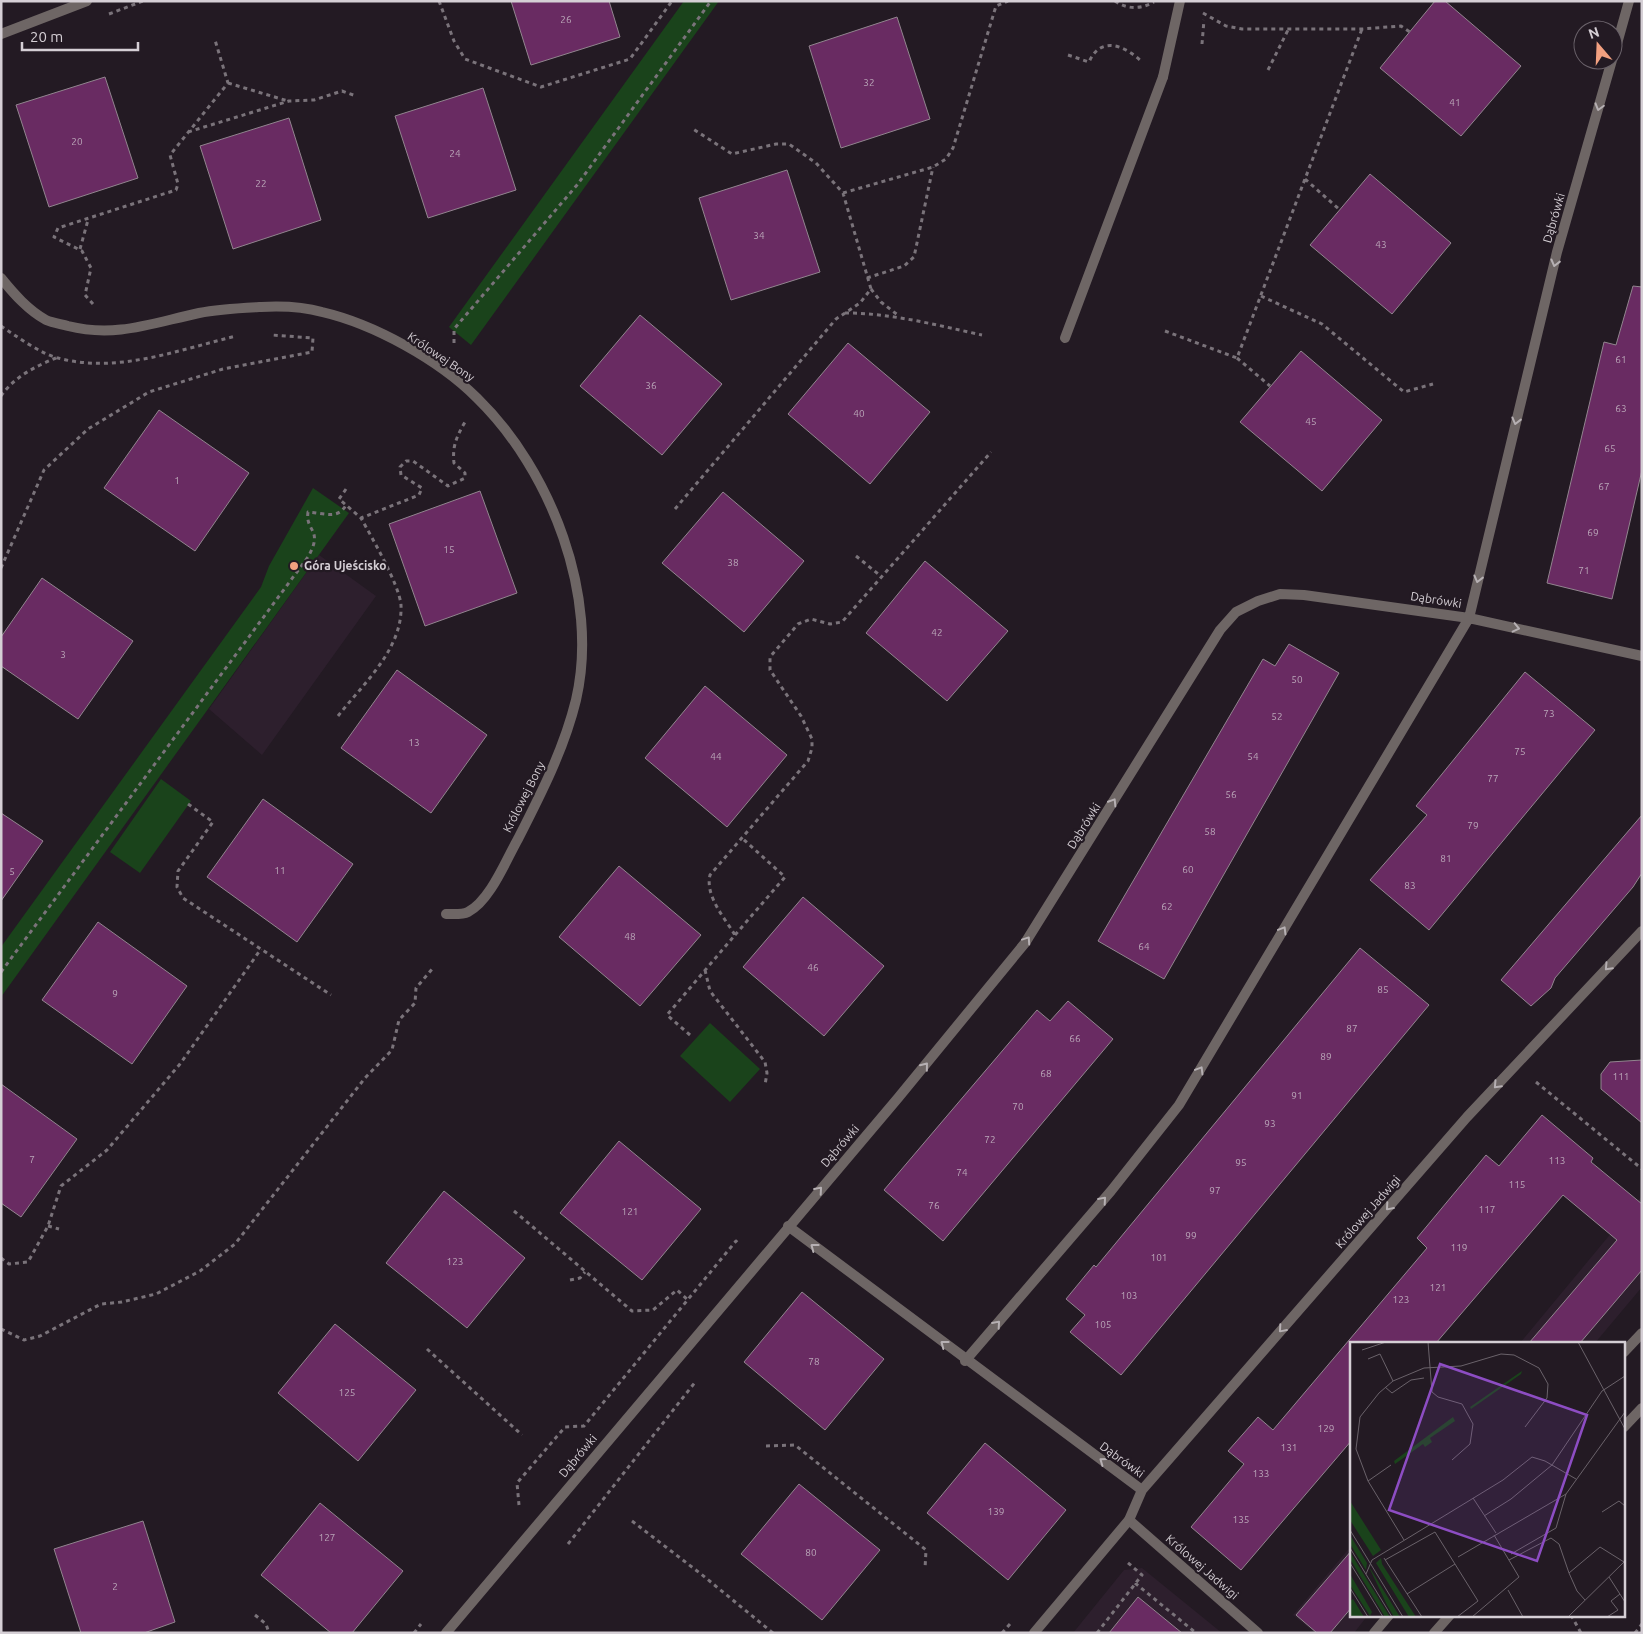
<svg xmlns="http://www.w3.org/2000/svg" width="1643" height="1634" viewBox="0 0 1643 1634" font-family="Ubuntu,sans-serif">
  <rect width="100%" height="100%" fill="#231a23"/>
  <!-- built -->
  <path fill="#2d1f2d" d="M319 555 376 596 262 755 209 709Z
    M1642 1196V1287L1595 1343H1520Z
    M1352 1545V1615H1368L1354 1633H1315L1293 1615Z
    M1142 1568 1222 1633H1073L1124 1570Z"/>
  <!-- green -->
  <path fill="#1a431b" d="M684 1H719L471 345 449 327Z
    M313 488 349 513 1 997V947L261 587 269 566Z
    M161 779 191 801 140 873 110 852Z
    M710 1023 760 1069 730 1102 680 1056Z"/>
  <!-- building -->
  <path fill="#692b62" stroke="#92858f" d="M511 1H609L620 37 531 65Z
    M1435 1H1445L1521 66 1461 136 1380 68Z
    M897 17 930 119 841 148 809 46Z
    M105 77 138 178 49 207 16 105Z
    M483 88 516 190 428 218 395 116Z
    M289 118 321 220 233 249 200 146Z
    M787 170 820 272 731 300 699 198Z
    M1370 174 1451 243 1392 314 1310 245Z
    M1633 286 1642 287V470L1612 599 1547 583 1604 342 1616 345Z
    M640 315 722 384 662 455 580 386Z
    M848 343 930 412 870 484 788 414Z
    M1301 351 1382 420 1322 491 1240 422Z
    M159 410 249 473 195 551 104 488Z
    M480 491 517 593 425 626 389 524Z
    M723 492 804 561 744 632 662 563Z
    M925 561 1008 631 947 701 866 633Z
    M42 578 133 641 78 719 1 666V637Z
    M1289 644 1339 673 1164 979 1098 941 1263 659 1275 666Z
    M397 670 487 735 431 813 341 748Z
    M1525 672 1595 730 1429 930 1370 880 1427 815 1416 806Z
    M705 686 787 755 727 827 645 758Z
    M263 799 353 864 297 942 207 877Z
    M1 813 43 841 1 901Z
    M1642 815V873L1633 887 1555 978 1551 988 1531 1006 1501 980Z
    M619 866 701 935 640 1006 559 937Z
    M803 897 884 966 824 1036 743 967Z
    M98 922 187 986 132 1064 42 1000Z
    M1360 948 1429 1005 1121 1375 1070 1332 1085 1315 1066 1299 1094 1265 1096 1267Z
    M1068 1001 1113 1039 943 1241 884 1190 1037 1010 1050 1021Z
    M1642 1060V1123L1601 1089V1074L1610 1062Z
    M1 1084 77 1139 21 1217 1 1203Z
    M1542 1115 1593 1158 1591 1162 1642 1204V1270L1580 1343H1529L1617 1240 1563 1195 1436 1343H1352V1440L1241 1570 1191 1527 1244 1464 1228 1451 1258 1417 1273 1430 1427 1248 1417 1238 1486 1155 1499 1166Z
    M619 1141 701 1209 642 1280 560 1213Z
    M444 1191 525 1258 467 1328 386 1263Z
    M802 1292 884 1359 825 1430 744 1362Z
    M335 1324 416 1390 358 1461 278 1393Z
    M985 1443 1066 1510 1008 1580 927 1513Z
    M799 1484 880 1550 822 1620 741 1554Z
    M320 1503 403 1571 352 1633H331L261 1575Z
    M143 1521 175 1622 144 1633H81L54 1549Z
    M1352 1550V1607L1330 1633H1317L1296 1615Z
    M1138 1597 1182 1633H1109Z"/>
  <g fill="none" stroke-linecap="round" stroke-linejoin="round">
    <!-- path -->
    <path stroke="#7a737a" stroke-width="3" stroke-dasharray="4 4" stroke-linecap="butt" d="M439 1 454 41 465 59 541 87 630 59 672 1
      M1115 1C1128 10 1141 9 1154 2
      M1203 13 1226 26 1242 29H1362L1401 26 1410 32
      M109 14 143 1
      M1202 44 1204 20
      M1068 55 1089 62C1101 35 1125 46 1141 61
      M1268 70 1289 28
      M228 83 288 101
      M188 132 289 101 314 100 342 91 356 96
      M1305 179 1340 210
      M843 193 933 167 946 159 953 148 996 6 1008 1
      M80 249 88 220
      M867 278 904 266 914 257 933 167
      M871 289 881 302 899 316
      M1261 296 1322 324 1404 392 1433 384
      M93 304 85 295 91 268 82 251 54 237 58 228 176 190 178 184 170 155 228 83 215 40
      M845 313C891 313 936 325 982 335
      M1 326C16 336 41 354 58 358 117 374 178 350 236 336
      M1165 331 1237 358 1362 29
      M454 343V329L577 185 711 1
      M1237 358 1270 386
      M1 396C14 377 36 366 56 358
      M346 489 339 499 361 518 419 495 422 488 401 475 400 467 406 461H413L448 486 465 478V473L454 463C452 446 457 436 465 422
      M675 509 836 319 860 303 871 289 843 193 816 163 789 144H776L732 154 693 129
      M856 556 882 577
      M1 568 44 470 88 429 149 392 223 369 312 352 313 338 272 335
      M338 716C363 684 403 649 401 605 399 584 372 538 361 518
      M188 804 213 822 178 871 177 887 183 898 331 995
      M735 935 785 877 742 838
      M705 970 710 991 765 1062 767 1073 765 1085
      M1 972 308 557C324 529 305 532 308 512 324 513 338 520 346 505
      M690 1035 667 1015 735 935C724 917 705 896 710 875L808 761 812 748V739L801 716 770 670V657L798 624 811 619 830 624 842 622 991 452
      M1536 1082 1642 1169
      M514 1211 632 1311 653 1310 677 1290 688 1300
      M48 1226 59 1229
      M1 1258 9 1264 28 1262 48 1226 61 1186 107 1150 180 1064 261 949
      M570 1280 580 1278 585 1272
      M1 1329 24 1340 40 1336 101 1304 122 1302 156 1294 200 1271 235 1244 365 1078 392 1050 399 1020 415 1003 416 988 433 968
      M427 1349 522 1435
      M766 1446 795 1445 926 1550 925 1569
      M519 1505 517 1483 565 1427 584 1426 736 1241 740 1245
      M632 1521 701 1574 773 1633
      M568 1544 696 1381
      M1135 1583 1196 1633
      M255 1615 266 1624 269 1633
      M1571 1615 1581 1633
      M414 1633 421 1624
      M1002 1633 1010 1624
      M1097 1633 1142 1575 1126 1561
      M1635 1633 1642 1624"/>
    <!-- service -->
    <path stroke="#6e6665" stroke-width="10" d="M1065 338 1163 77
      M1624 1352 1642 1333
      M1624 1427 1642 1408
      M1129 1520 1258 1633
      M1374 1633 1389 1615
      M1434 1633 1450 1615"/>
    <!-- minor -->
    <path stroke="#6e6665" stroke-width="10" d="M1 34 87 1
      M1613 58 1629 1
      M1163 77 1180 1
      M1 278C14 294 28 310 46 320 53 323 61 324 68 326 116 338 152 323 199 313 219 309 241 308 261 307 280 306 304 307 322 312 374 324 439 360 477 398 551 470 600 597 576 700 564 749 541 794 518 839 506 860 490 901 468 912 462 915 453 914 446 914
      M788 1226 1142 1490
      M965 1361 1111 1191 1179 1105 1469 618 1557 252 1612 60
      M446 1633 898 1098 1025 943 1220 630 1236 612 1258 601 1280 594 1304 595 1469 618 1642 656
      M1034 1633 1129 1520 1142 1490 1467 1117 1642 931"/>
  </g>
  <!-- one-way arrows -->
  <defs><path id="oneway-chevron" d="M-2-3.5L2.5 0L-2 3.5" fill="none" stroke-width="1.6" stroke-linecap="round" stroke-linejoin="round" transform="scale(1.25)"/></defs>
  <g stroke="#b6b0b3">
    <use href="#oneway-chevron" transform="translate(1599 107) rotate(106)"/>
    <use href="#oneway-chevron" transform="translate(1555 263) rotate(104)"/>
    <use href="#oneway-chevron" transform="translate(1516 421) rotate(104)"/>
    <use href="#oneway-chevron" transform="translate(1478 579) rotate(104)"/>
    <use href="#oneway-chevron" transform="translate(1516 628) rotate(13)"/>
    <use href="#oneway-chevron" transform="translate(1113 802) rotate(-58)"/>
    <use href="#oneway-chevron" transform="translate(1283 930) rotate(-59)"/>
    <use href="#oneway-chevron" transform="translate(1027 940) rotate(-56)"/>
    <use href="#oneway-chevron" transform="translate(1608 967) rotate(133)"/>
    <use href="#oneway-chevron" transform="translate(925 1066) rotate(-51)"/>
    <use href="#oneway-chevron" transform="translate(1200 1070) rotate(-59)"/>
    <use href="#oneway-chevron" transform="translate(1497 1085) rotate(133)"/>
    <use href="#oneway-chevron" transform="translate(819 1190) rotate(-49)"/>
    <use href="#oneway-chevron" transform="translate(1103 1200) rotate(-49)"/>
    <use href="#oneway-chevron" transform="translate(1389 1207) rotate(131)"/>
    <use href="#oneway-chevron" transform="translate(814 1247) rotate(-143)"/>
    <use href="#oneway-chevron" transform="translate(997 1324) rotate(-49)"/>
    <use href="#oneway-chevron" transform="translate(1282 1329) rotate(131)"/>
    <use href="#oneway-chevron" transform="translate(944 1344) rotate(-143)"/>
    <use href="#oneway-chevron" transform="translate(1103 1461) rotate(-144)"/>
  </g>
  <!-- markers -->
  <circle fill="#f2a080" stroke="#231a23" stroke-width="2" cx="294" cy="566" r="5"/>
  <g text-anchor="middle" stroke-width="4.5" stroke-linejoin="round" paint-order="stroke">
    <!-- number labels -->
    <g font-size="10" fill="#baa6b8">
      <text x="566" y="23">26</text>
      <text x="869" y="86">32</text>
      <text x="1455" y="106">41</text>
      <text x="77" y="145">20</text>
      <text x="455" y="157">24</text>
      <text x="261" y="187">22</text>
      <text x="759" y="239">34</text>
      <text x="1381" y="248">43</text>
      <text x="1621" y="363">61</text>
      <text x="651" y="389">36</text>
      <text x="1621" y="412">63</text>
      <text x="859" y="417">40</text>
      <text x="1311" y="425">45</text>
      <text x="1610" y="452">65</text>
      <text x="177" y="484">1</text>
      <text x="1604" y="490">67</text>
      <text x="1593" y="536">69</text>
      <text x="449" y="553">15</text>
      <text x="733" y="566">38</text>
      <text x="1584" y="574">71</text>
      <text x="937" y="636">42</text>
      <text x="63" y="658">3</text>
      <text x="1297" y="683">50</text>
      <text x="1549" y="717">73</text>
      <text x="1277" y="720">52</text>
      <text x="414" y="746">13</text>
      <text x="1520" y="755">75</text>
      <text x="716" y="760">44</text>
      <text x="1253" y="760">54</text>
      <text x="1493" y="782">77</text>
      <text x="1231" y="798">56</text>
      <text x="1473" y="829">79</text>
      <text x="1210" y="835">58</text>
      <text x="1446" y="862">81</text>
      <text x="1188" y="873">60</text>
      <text x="280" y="874">11</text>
      <text x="12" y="875">5</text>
      <text x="1410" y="889">83</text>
      <text x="1167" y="910">62</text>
      <text x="630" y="940">48</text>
      <text x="1144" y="950">64</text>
      <text x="813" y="971">46</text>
      <text x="1383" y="993">85</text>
      <text x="115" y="997">9</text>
      <text x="1352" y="1032">87</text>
      <text x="1075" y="1042">66</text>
      <text x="1326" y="1060">89</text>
      <text x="1046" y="1077">68</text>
      <text x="1621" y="1080">111</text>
      <text x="1297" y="1099">91</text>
      <text x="1018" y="1110">70</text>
      <text x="1270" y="1127">93</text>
      <text x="990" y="1143">72</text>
      <text x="32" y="1163">7</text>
      <text x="1557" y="1164">113</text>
      <text x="1241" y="1166">95</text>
      <text x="962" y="1176">74</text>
      <text x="1517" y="1188">115</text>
      <text x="1215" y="1194">97</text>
      <text x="934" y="1209">76</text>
      <text x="1487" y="1213">117</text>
      <text x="630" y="1215">121</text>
      <text x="1191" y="1239">99</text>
      <text x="1459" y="1251">119</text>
      <text x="1159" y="1261">101</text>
      <text x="455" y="1265">123</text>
      <text x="1438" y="1291">121</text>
      <text x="1129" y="1299">103</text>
      <text x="1401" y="1303">123</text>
      <text x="1103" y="1328">105</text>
      <text x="814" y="1365">78</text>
      <text x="347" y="1396">125</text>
      <text x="1326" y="1432">129</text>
      <text x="1289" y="1451">131</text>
      <text x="1261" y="1477">133</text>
      <text x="996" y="1515">139</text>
      <text x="1241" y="1523">135</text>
      <text x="327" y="1541">127</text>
      <text x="811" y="1556">80</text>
      <text x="115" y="1590">2</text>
    </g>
    <!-- street labels -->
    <g font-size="12" fill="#d5cfd5" stroke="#231a23">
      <text transform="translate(1554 218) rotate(-74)" y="4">Dąbrówki</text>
      <text transform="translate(441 357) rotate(34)" y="4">Królowej Bony</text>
      <text transform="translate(1436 600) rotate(9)" y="4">Dąbrówki</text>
      <text transform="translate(524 797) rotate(-63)" y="4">Królowej Bony</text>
      <text transform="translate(1084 826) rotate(-58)" y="4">Dąbrówki</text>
      <text transform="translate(840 1146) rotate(-49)" y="4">Dąbrówki</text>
      <text transform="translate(1368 1212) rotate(-49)" y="4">Królowej Jadwigi</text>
      <text transform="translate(578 1456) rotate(-50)" y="4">Dąbrówki</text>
      <text transform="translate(1122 1460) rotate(36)" y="4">Dąbrówki</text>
      <text transform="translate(1202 1567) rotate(41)" y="4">Królowej Jadwigi</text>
    </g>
    <!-- poi labels -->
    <g font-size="12" font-weight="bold" fill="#d5cfd5" stroke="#231a23" text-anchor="start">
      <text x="304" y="570">Góra Ujeścisko</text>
    </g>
  </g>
  <!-- overview -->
  <g transform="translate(1350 1342)">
    <rect width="275" height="275" fill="#231a23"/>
    <path d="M172 29 171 32 121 67 120 65ZM103 75 105 79 80 96 82 100 75 105 73 102 45 122 44 119ZM0 159 31 208 23 214 0 178ZM0 193 17 221 16 228 0 202ZM0 210 40 275H35L0 217ZM31 216 32 222 66 275H59L26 221ZM18 223 50 275H44L37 263ZM0 232 22 270 20 274 0 243ZM3 257 14 275H0V259Z" fill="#1a431b"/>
    <path fill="none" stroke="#6a626a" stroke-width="1" d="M78 0 82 50 88 55 112 62 123 82 120 102 102 118M228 0 275 87M12 8 36 0M18 17 30 12 43 39M35 45 42 51 61 38 74 36M18 139 41 123M123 156 146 191M252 170 269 159 275 164M134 174 161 157 202 123 252 49 275 34M0 188 53 275M54 198 18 139 6 107 10 75 29 51 43 39 74 26 111 24 151 12 164 13 189 26 198 42 197 56 175 85M0 206 42 275M161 212 206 186 216 152M108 215 216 152 275 70M34 216 72 275M35 218 85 190 128 259 107 275M159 218 201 196 209 202 219 231M0 221 33 275M16 232 22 218 153 138 182 115 195 119 226 137M259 235 275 260M0 246 18 275M158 248 173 275M57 252 105 222M235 258 227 249 219 231 250 205 274 220M122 275 169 235 144 193M218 275 275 219M257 275 268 268 261 259 270 252"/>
    <path fill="#8d4dc3" fill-opacity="0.15" stroke="#8d4dc3" stroke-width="2.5" d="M90 22 237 73 187 219 39 168Z"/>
    <rect width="275" height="275" fill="none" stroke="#d5cfd5" stroke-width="2.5"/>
  </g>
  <!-- border -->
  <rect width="1643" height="1634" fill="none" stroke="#d5cfd5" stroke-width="5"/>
  <!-- north arrow -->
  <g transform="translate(1598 45) rotate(341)"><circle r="24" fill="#231a23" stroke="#6a626a"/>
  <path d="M0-4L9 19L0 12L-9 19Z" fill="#f2a080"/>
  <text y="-8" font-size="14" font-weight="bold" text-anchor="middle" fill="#d5cfd5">N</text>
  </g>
  <!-- scale -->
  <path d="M22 42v8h116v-8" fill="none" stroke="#d5cfd5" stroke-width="2.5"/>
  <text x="30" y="42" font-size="15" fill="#d5cfd5" stroke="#231a23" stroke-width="4" paint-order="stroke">20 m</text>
</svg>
